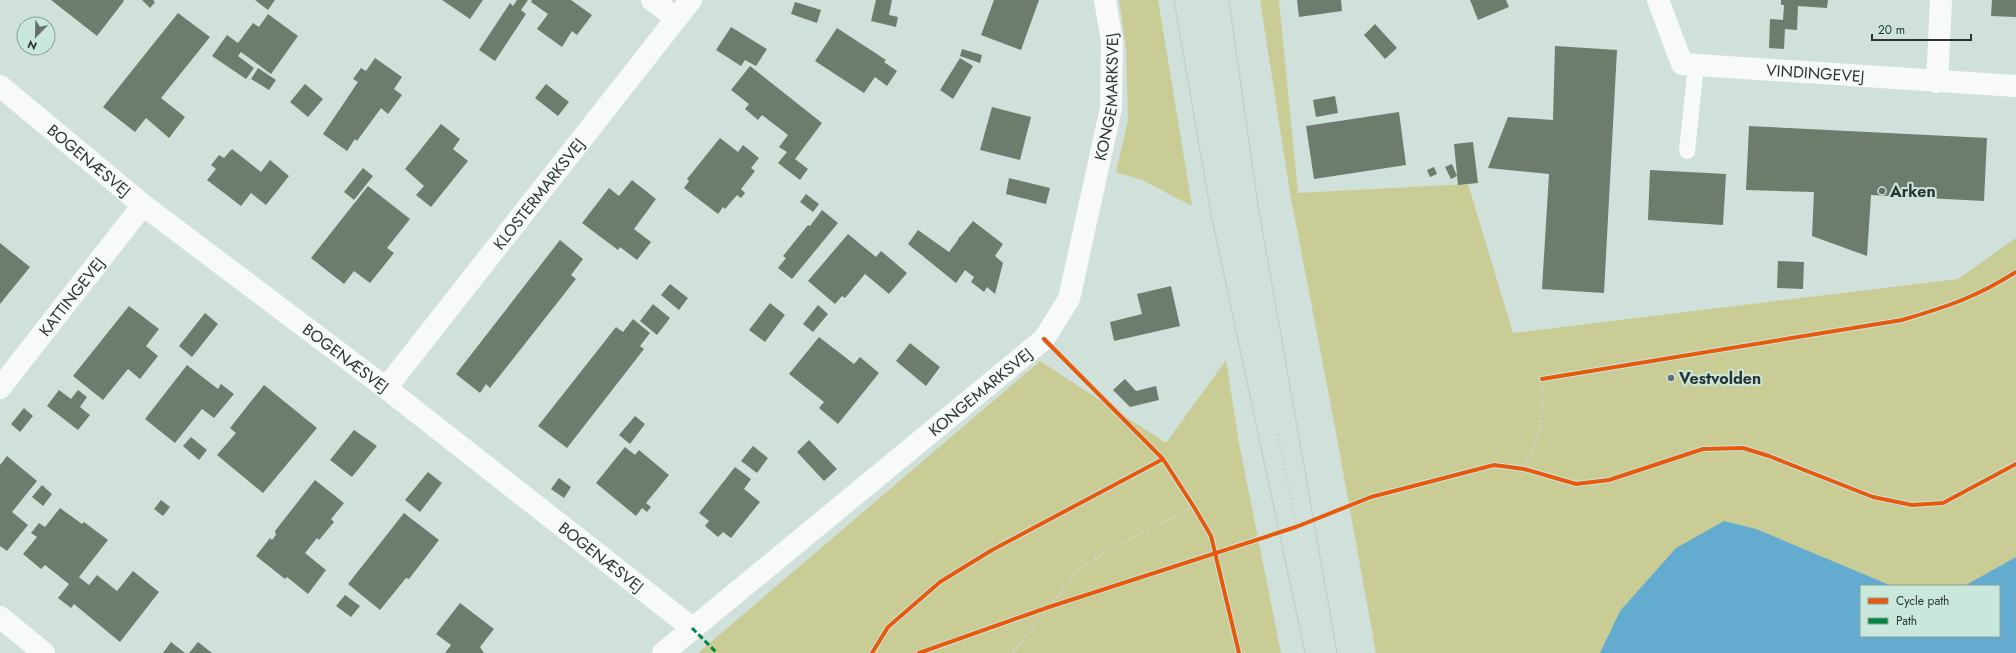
<svg xmlns="http://www.w3.org/2000/svg" width="2016" height="653" viewBox="0 0 2016 653" font-family="Jost,sans-serif">
  <rect width="100%" height="100%" fill="#d0e1db"/>
  <!-- green -->
  <path fill="#cacc96" fill-rule="evenodd" d="M1119 0H1158L1192 206 1142 180 1116 172 1128 120 1126 48Z
    M1260 0H1279L1298 193 1468 184 1513 333 1958 279 2016 238V653H1376L1334 422 1290 193ZM1861 586H1999V636H1861Z
    M1226 360 1239 443 1281 653H698L1040 361 1166 443Z"/>
  <!-- water -->
  <path fill="#63acd0" d="M1724 521 1756 529 1892 586H1861V636H1999V586H1964L2016 557V653H1600L1620 611 1676 548Z"/>
  <!-- building -->
  <path fill="#6e7c6e" d="M51 0H123L124 1 97 36Z
    M142 0H153L155 2 150 8Z
    M255 0H275L268 10Z
    M442 0H483L470 19Z
    M517 0H528L521 10 526 14 495 61 479 50 510 3 513 6Z
    M532 0H571L592 15 577 35 572 31 562 47 537 29 548 14 531 2Z
    M876 0H892L889 15 898 17 896 27 871 21Z
    M994 0H1039L1021 50 981 35Z
    M1297 0H1341L1342 11 1299 17Z
    M1470 0H1506L1509 7 1478 20Z
    M1781 0H1828L1827 8 1798 6 1797 30 1785 29 1784 49 1769 48 1770 19 1783 20 1784 5H1781Z
    M1992 0H2016V17L1991 16Z
    M795 2 821 10 817 23 791 14Z
    M178 13 210 37 161 98 185 117 169 138 146 118 135 132 103 107Z
    M268 14 298 36 271 74 241 52 238 56 254 68 246 79 212 56 227 35 238 43 253 23 259 27Z
    M1375 24 1397 48 1385 59 1364 35Z
    M731 27 767 49 756 66 745 60 741 66 716 50Z
    M837 28 886 60 884 62 897 71 887 86 875 77 864 93 815 61Z
    M1555 46 1617 50 1604 293 1542 289 1549 174 1488 168 1508 117 1553 120Z
    M962 49 982 55 980 63 960 56Z
    M375 58 402 77 394 89 402 95 388 114 381 108 357 141 355 139 347 151 323 134 358 82 353 79 361 68 366 71Z
    M960 58 973 66 953 99 940 90Z
    M750 66 822 123 795 159 808 169 800 180 778 163 787 152 779 147 788 135 762 115 758 120 745 109 749 104 731 90Z
    M258 68 276 80 269 90 251 79Z
    M305 84 323 99 308 117 290 102Z
    M546 84 569 102 558 116 535 98Z
    M1335 96 1338 113 1316 117 1313 100Z
    M992 107 1031 117 1020 160 980 150Z
    M1399 112 1406 165 1314 179 1306 126Z
    M441 124 460 139 453 149 468 161 431 207 416 195 424 186 405 169Z
    M1749 126 1987 138 1984 201 1871 195 1867 256 1812 236 1814 192 1746 190Z
    M720 138 738 152 743 145 759 158 751 168 755 171 741 189 745 193 741 198 737 195 725 209 723 207 718 214 684 188 689 181 687 179Z
    M1473 142 1478 183 1458 185 1454 144Z
    M232 149 261 172 270 160 289 176 266 205 251 193 241 206 207 180 216 169 211 165 219 155 224 158Z
    M1452 164 1457 176 1451 179 1445 167Z
    M1434 167 1437 174 1430 177 1427 170Z
    M363 168 373 176 354 200 344 192Z
    M1650 170 1726 174 1723 225 1648 220Z
    M1009 178 1050 188 1046 204 1006 194Z
    M632 180 656 199 634 229 651 242 637 260 620 247 618 250 582 223 609 188 619 196Z
    M368 186 410 219 387 248 394 253 370 283 354 271 344 284 311 258Z
    M806 194 819 204 813 212 800 202Z
    M822 210 838 223 792 279 778 268 786 258 783 256 808 225 810 226Z
    M973 221 1003 244 995 256 1003 263 995 294 987 287 984 292 971 282 974 277 965 270 956 283 908 244 918 230 949 252 958 240 959 237H960Z
    M848 234 876 257 881 251 907 273 889 294 865 274 845 298 842 296 835 304 808 281Z
    M560 240 583 259 571 275 576 279 490 388 486 384 480 393 456 374Z
    M0 243 30 267 0 304Z
    M1778 261 1804 262 1803 289 1777 288Z
    M670 284 688 298 679 310 661 295Z
    M1171 286 1180 326 1114 341 1110 322 1142 314 1137 294Z
    M770 303 785 315 765 342 749 330Z
    M653 304 670 318 657 335 640 321Z
    M818 305 828 314 813 332 803 324Z
    M129 306 159 329 146 346 158 356 140 379 128 369 103 400 73 376Z
    M205 313 218 324 192 357 179 346Z
    M633 319 650 333 640 346 644 349 567 448 538 426 616 327 623 332Z
    M819 337 854 364 860 357 879 373 838 424 819 408 824 402 789 374Z
    M910 343 940 367 926 386 896 361Z
    M187 365 218 389 221 384 234 394 214 418 202 409 175 443 145 419Z
    M1125 379 1136 391 1156 386 1159 400 1130 407 1113 390Z
    M264 385 317 428 263 493 217 455 236 433 230 428Z
    M59 390 71 399 78 390 87 397 80 407 90 415 78 430 47 406Z
    M24 408 33 416 20 432 11 424Z
    M635 416 645 424 630 444 619 435Z
    M354 430 377 446 352 477 330 460Z
    M191 437 207 450 199 460 183 446Z
    M809 440 837 469 824 481 797 452Z
    M753 446 768 458 757 473 741 461Z
    M625 447 635 455 639 450 669 475 646 503 651 507 647 512 642 508 636 516 596 483Z
    M7 456 37 481 12 512 28 525 7 551 0 546V465Z
    M735 467 751 479 744 489 760 502 731 538 723 532 718 537 705 526 709 521 699 513Z
    M428 472 442 483 420 512 405 500Z
    M559 478 571 487 564 498 551 489Z
    M315 480 344 503 331 519 334 522 319 540 317 538 305 553 326 570 308 594 287 577 285 579 256 556 270 538 272 540 276 535 275 531Z
    M42 485 52 494 43 506 32 497Z
    M161 500 170 507 163 516 154 509Z
    M60 508 82 524 84 522 108 540 79 577 89 585 97 575 117 591 133 571 159 592 120 642 74 604 71 608 58 598 69 584 45 565 41 569 23 554 37 537 31 533 39 523 45 527Z
    M404 513 439 540 409 579 406 578 380 610 348 584Z
    M345 595 360 606 351 617 336 606Z
    M460 603 494 629 480 647 484 653H445L451 645 436 634Z
    M171 642 185 653H163Z
    M198 642 212 653H189Z"/>
  <g fill="none" stroke-linecap="round" stroke-linejoin="round">
    <!-- path -->
    <path stroke="#cdd1d0" stroke-width="2.5" stroke-dasharray="2 3" stroke-linecap="butt" d="M1278 434 1296 527
      M1524 469 1541 427 1542 379
      M1013 653 1078 570 1108 550 1194 507"/>
    <!-- service -->
    <path stroke="#f8fafa" stroke-width="16" d="M1687 151 1696 65"/>
    <!-- minor -->
    <g stroke="#f8fafa" stroke-width="22">
      <path d="M652 0 676 18"/>
      <path id="s1" d="M1658 0 1682 64 2016 86"/>
      <path d="M1937 82 1941 0"/>
      <path id="s2" d="M0 86 143 205 386 388 692 628"/>
      <path id="s3" d="M0 388 143 205"/>
      <path id="s4" d="M386 388 691 0"/>
      <path d="M0 617 44 653"/>
      <path id="s5" d="M663 653 1044 339 1069 299 1111 108 1112 41 1105 0"/>
    </g>
    <!-- tram -->
    <path stroke="#c2c7c5" stroke-width="1" d="M1174 0 1211 214 1305 653
      M1229 0 1258 205 1337 653"/>
    <!-- quiet -->
    <path stroke="#00873e" stroke-width="3" stroke-dasharray="6 3" stroke-linecap="butt" d="M692 628 717 653"/>
    <!-- cycleway casing -->
    <g stroke="#cae7dc" stroke-width="6">
      <path id="cycleway" d="M1044 339 1163 459 1194 507 1211 536 1239 653
        M1542 379 1902 320C1946 307 1977 297 2016 272
        M872 653 888 627 940 582 992 550 1163 459
        M919 653 1049 607 1296 527 1371 497 1494 465 1524 469 1576 484 1609 480 1703 449 1743 448 1769 456 1873 497 1912 505 1943 503 2016 464"/>
    </g>
    <!-- cycleway -->
    <use href="#cycleway" stroke="#e8590c" stroke-width="4"/>
  </g>
  <!-- markers -->
  <g fill="#64716c" stroke="#cae7dc" stroke-width="1.5">
    <circle cx="1882" cy="191" r="4"/>
    <circle cx="1671" cy="378" r="4"/>
  </g>
  <g text-anchor="middle" stroke-width="4" stroke-linejoin="round" paint-order="stroke">
    <!-- street labels -->
    <g font-size="16" fill="#2a3531" stroke="#cae7dc">
      <text dy="6" stroke="none"><textPath href="#s1" startOffset="202">VINDINGEVEJ</textPath></text>
      <text dy="6" stroke="none"><textPath href="#s5" startOffset="747">KONGEMARKSVEJ</textPath></text>
      <text dy="6" stroke="none"><textPath href="#s2" startOffset="116">BOGENÆSVEJ</textPath></text>
      <text dy="6" stroke="none"><textPath href="#s4" startOffset="247">KLOSTERMARKSVEJ</textPath></text>
      <text dy="6" stroke="none"><textPath href="#s3" startOffset="116">KATTINGEVEJ</textPath></text>
      <text dy="6" stroke="none"><textPath href="#s2" startOffset="440">BOGENÆSVEJ</textPath></text>
      <text dy="6" stroke="none"><textPath href="#s5" startOffset="411">KONGEMARKSVEJ</textPath></text>
      <text dy="6" stroke="none"><textPath href="#s2" startOffset="764">BOGENÆSVEJ</textPath></text>
    </g>
    <!-- poi labels -->
    <g font-size="16" font-weight="bold" fill="#2a3531" stroke="#cae7dc" text-anchor="start">
      <text x="1890" y="197">Arken</text>
      <text x="1679" y="384">Vestvolden</text>
    </g>
  </g>
  <!-- legend -->
  <rect x="1860" y="585" width="140" height="52" fill="#cae7dc" stroke="#8aa098"/>
  <rect x="1868" y="598" width="20" height="6" fill="#e8590c" stroke="#8aa098"/>
  <text x="1896" y="605" font-size="12" fill="#2a3531">Cycle path</text>
  <rect x="1868" y="618" width="20" height="6" fill="#00873e" stroke="#8aa098"/>
  <text x="1896" y="625" font-size="12" fill="#2a3531">Path</text>
  <!-- north arrow -->
  <g transform="translate(36 36) rotate(203)"><circle r="19" fill="#cae7dc" stroke="#8aa098"/>
  <path d="M0-3L7 15L0 10L-7 15Z" fill="#64716c"/>
  <text y="-6" font-size="11" font-weight="bold" text-anchor="middle" fill="#2a3531">N</text>
  </g>
  <!-- scale -->
  <path d="M1872 34v6h99v-6" fill="none" stroke="#2a3531" stroke-width="2"/>
  <text x="1878" y="34" font-size="12" fill="#2a3531" stroke="#cae7dc" stroke-width="3" paint-order="stroke">20 m</text>
</svg>
